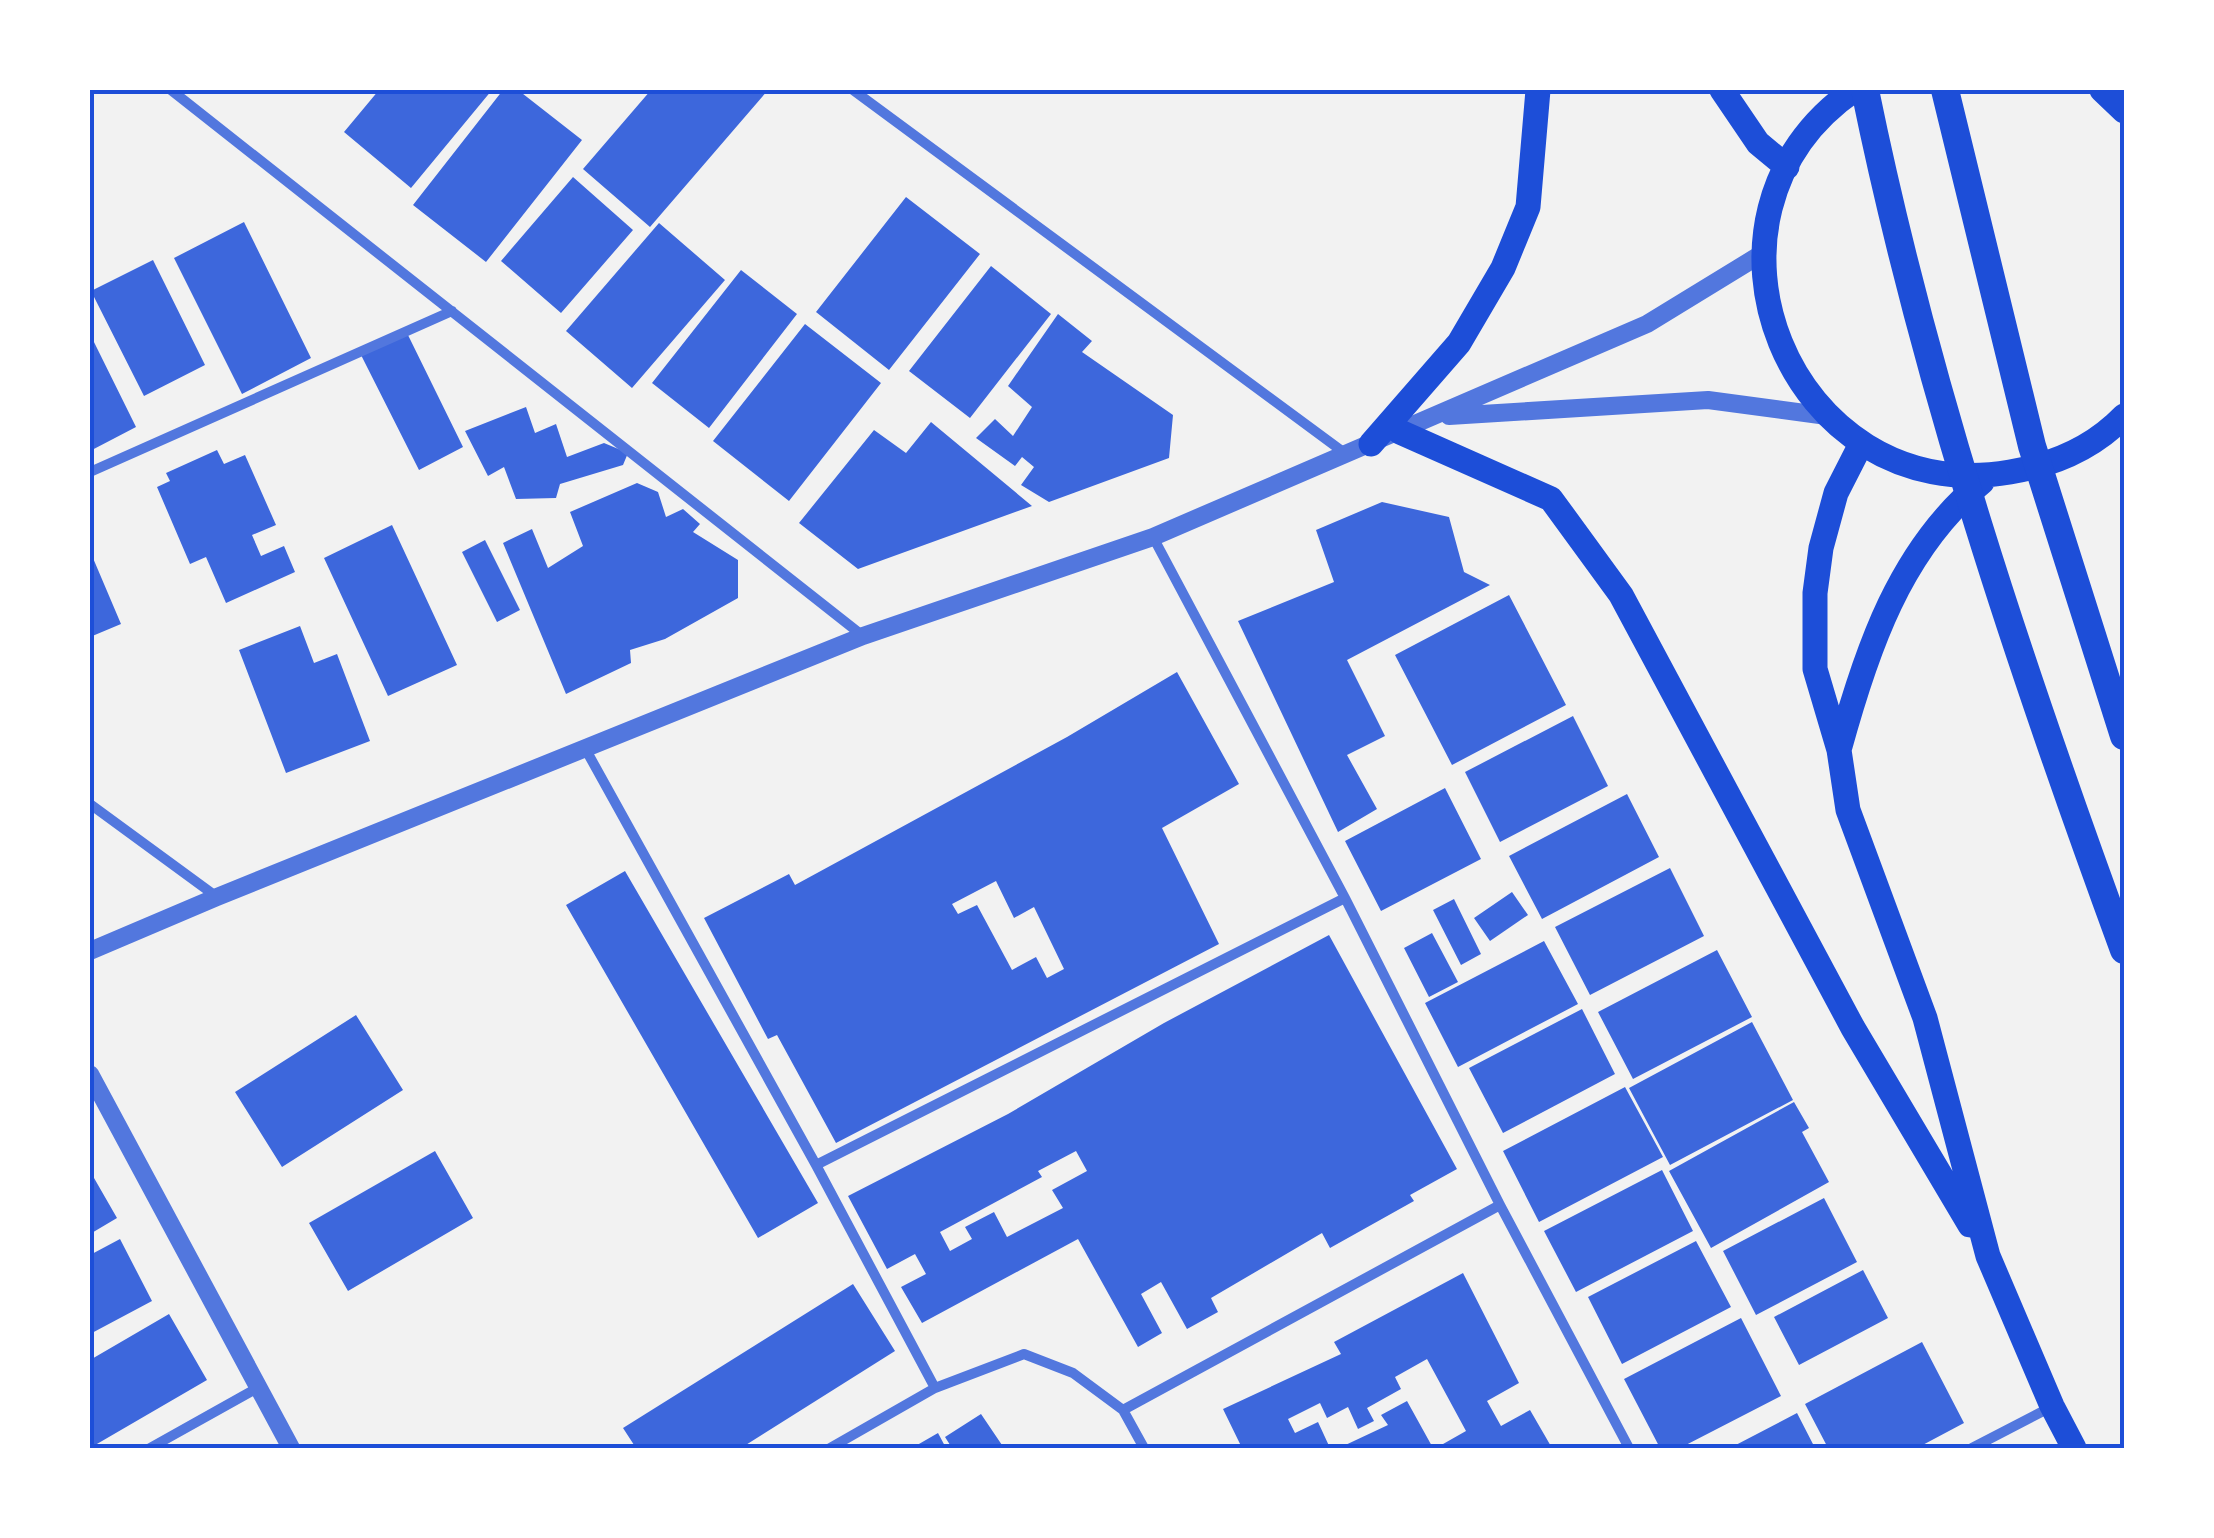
<svg xmlns="http://www.w3.org/2000/svg" width="2214" height="1538" viewBox="0 0 2214 1538" font-family="Mulish,sans-serif">
  <rect width="100%" height="100%" fill="#f2f2f2"/>
  <!-- building -->
  <path fill="#3d67dc" fill-rule="evenodd" d="M379 90H492L411 188 344 132Z
    M503 90H518L582 140 486 262 413 205Z
    M651 90H768L650 227 583 169Z
    M573 177 633 230 561 313 501 261Z
    M906 197 980 254 889 370 816 312Z
    M244 222 311 358 242 394 174 258Z
    M659 223 725 280 632 388 566 331Z
    M153 260 205 365 144 396 91 291Z
    M991 266 1051 314 970 418 909 371Z
    M741 270 797 314 709 428 652 383Z
    M1058 314 1092 341 1082 352 1173 415 1169 458 1049 502 1021 485 1034 467 1022 457 1015 466 976 438 995 419 1013 436 1032 407 1008 386Z
    M805 324 881 383 789 501 713 441Z
    M407 333 463 447 419 470 361 355Z
    M90 334 136 427 90 451Z
    M526 407 535 433 556 424 567 457 604 443 628 453 623 465 560 484 556 498 516 499 504 467 488 476 465 431Z
    M931 422 1032 506 858 569 799 523 874 430 906 453Z
    M217 450 224 464 245 455 276 525 252 535 261 556 284 546 295 572 226 603 206 557 190 564 157 487 170 481 166 473Z
    M637 483 658 492 666 517 683 509 700 524 693 532 738 560V598L665 639 630 650 631 663 566 694 503 543 532 529 548 568 583 546 570 512Z
    M1382 502 1449 517 1464 572 1490 585 1347 660 1385 736 1347 755 1377 809 1338 832 1238 621 1334 582 1316 530Z
    M392 525 457 665 388 696 324 558Z
    M485 540 520 610 497 622 462 552Z
    M90 551 121 624 90 637Z
    M1509 595 1566 705 1452 765 1395 655Z
    M300 626 314 663 337 654 370 741 286 773 239 650Z
    M1177 672 1239 784 1162 828 1219 944 836 1143 777 1035 768 1039 704 918 789 874 795 885 1067 737ZM996 881 1014 918 1034 907 1064 969 1047 978 1036 957 1012 970 977 905 958 914 952 904Z
    M1573 716 1608 786 1500 842 1465 772Z
    M1445 788 1481 859 1381 911 1345 841Z
    M1627 794 1659 857 1542 919 1509 856Z
    M1670 868 1704 936 1590 995 1555 927Z
    M625 871 818 1203 758 1238 566 905Z
    M1512 892 1528 915 1490 941 1474 918Z
    M1454 899 1481 954 1461 965 1433 910Z
    M1432 933 1458 982 1429 997 1404 948Z
    M1329 935 1457 1169 1410 1195 1414 1201 1330 1248 1322 1233 1211 1298 1218 1312 1187 1329 1161 1282 1141 1294 1162 1333 1138 1347 1078 1239 922 1323 901 1287 926 1274 915 1254 887 1269 848 1196 1008 1114 1164 1023ZM1076 1151 1087 1171 1052 1190 1063 1208 1007 1237 994 1212 965 1227 972 1239 950 1251 940 1232 1042 1177 1038 1171Z
    M1544 941 1578 1004 1458 1067 1425 1003Z
    M1717 950 1752 1017 1633 1079 1598 1012Z
    M1582 1009 1615 1074 1503 1133 1469 1068Z
    M356 1015 403 1090 282 1167 235 1092Z
    M1752 1022 1793 1100 1670 1165 1629 1088Z
    M1625 1087 1663 1157 1539 1222 1503 1151Z
    M1794 1102 1809 1128 1802 1132 1829 1182 1711 1248 1669 1171Z
    M435 1151 473 1218 348 1291 309 1223Z
    M1662 1170 1693 1231 1576 1292 1544 1231Z
    M90 1171 117 1218 90 1234Z
    M1824 1198 1857 1262 1756 1315 1723 1251Z
    M120 1239 152 1301 90 1334V1255Z
    M1696 1241 1731 1307 1622 1364 1588 1297Z
    M1863 1270 1888 1318 1799 1365 1774 1317Z
    M1463 1273 1519 1383 1487 1401 1501 1426 1530 1410 1552 1448H1436L1466 1431 1427 1359 1395 1377 1401 1389 1367 1408 1374 1421 1358 1429 1348 1407 1327 1418 1320 1403 1288 1419 1295 1433 1318 1422 1330 1448H1242L1223 1409 1341 1354 1334 1342Z
    M853 1284 895 1351 741 1448H636L623 1428Z
    M169 1314 207 1380 90 1448V1360Z
    M1741 1318 1781 1396 1680 1448H1660L1624 1379Z
    M1922 1342 1964 1423 1917 1448H1828L1805 1404Z
    M1407 1401 1433 1448H1339L1388 1425 1381 1415Z
    M1797 1413 1815 1448H1730Z
    M981 1414 1004 1448H952L945 1437Z
    M938 1433 946 1448H912Z"/>
  <g fill="none" stroke-linecap="round" stroke-linejoin="round">
    <!-- minor -->
    <path stroke="#5277de" stroke-width="10" d="M171 90 863 636
      M853 90 1346 454
      M90 472 452 311
      M1153 537 1345 898 1500 1205 1629 1448
      M586 750 816 1165 935 1388
      M90 804 217 897
      M816 1165 1345 898
      M1123 1410 1500 1205
      M150 1448 259 1387
      M830 1448 935 1388 1024 1354 1073 1373 1123 1410 1144 1448
      M1972 1448 2051 1407"/>
    <!-- tertiary -->
    <path stroke="#5277de" stroke-width="18" d="M1449 416 1708 400 1827 416
      M90 951 217 897 863 636 1153 537 1647 324 1763 253
      M90 1074 291 1448"/>
    <!-- primary -->
    <path stroke="#1d4ed8" stroke-width="25" d="M1722 90 1758 143 1787 167
      M1854 90C1671 216 1789 510 2010 472 2053 465 2094 447 2124 416
      M2102 90 2124 111
      M1400 432 1551 499 1621 595 1853 1028 1970 1225
      M1371 444 1459 343 1503 268 1528 207 1538 90
      M1861 444 1836 493 1821 548 1815 593V669L1839 750 1848 810 1925 1018 1988 1256 2052 1406 2074 1448
      M1839 750C1866 651 1900 549 1982 482"/>
    <!-- trunk -->
    <path stroke="#1d4ed8" stroke-width="28" d="M1865 90C1925 384 2021 669 2124 950
      M1945 90 2032 446 2124 736"/>
  </g>
  <!-- border -->
  <rect width="2214" height="1538" fill="none" stroke="#ffffff" stroke-width="185"/>
  <rect x="92" y="92" width="2030" height="1354" fill="none" stroke="#1d4ed8" stroke-width="4"/>
</svg>
